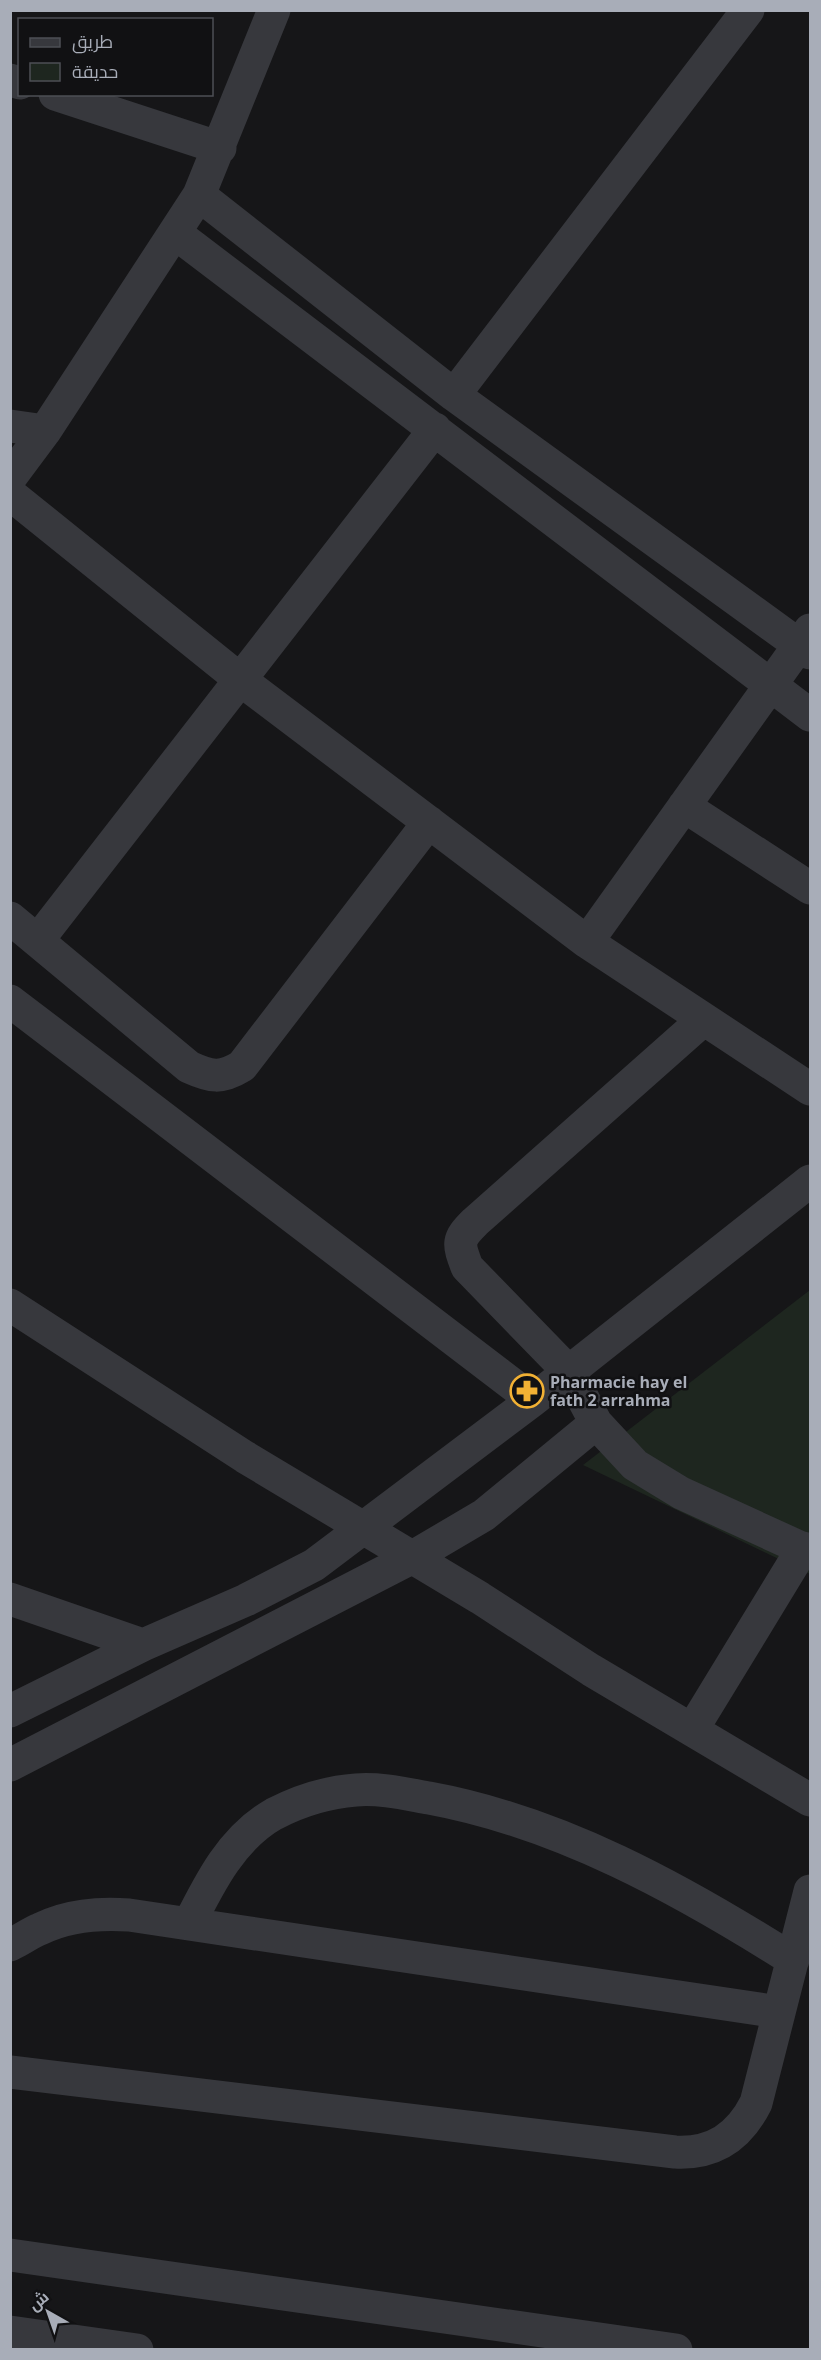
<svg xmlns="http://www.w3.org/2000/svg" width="821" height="2360" viewBox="0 0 821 2360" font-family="'Open Sans',Cairo,sans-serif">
  <rect width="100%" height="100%" fill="#161618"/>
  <!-- green -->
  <path fill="#1e261f" d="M810 1290V1574L583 1465Z"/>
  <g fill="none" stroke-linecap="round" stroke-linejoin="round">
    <!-- street -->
    <path stroke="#37383d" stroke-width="33" d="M10 80 20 83
      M55 94 220 148
      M199 195 454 395 810 653
      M175 233 810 715
      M454 395 748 10
      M10 426 45 431
      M10 478 45 431 199 195 274 10
      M10 494 242 681 587 942 810 1089
      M684 806 810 888
      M10 918 189 1067C211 1077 221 1079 242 1066L429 822
      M38 940 435 429
      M587 942 810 630
      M10 1001 533 1400
      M703 1020 475 1222C457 1240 458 1243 467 1267L569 1372 596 1423 635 1465 681 1493 810 1552
      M10 1305 245 1457 480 1598 591 1670 810 1800
      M10 1599 143 1645
      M10 1711 143 1645 246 1600 314 1565 533 1400 810 1181
      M692 1730 803 1548
      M10 1765 411 1558 484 1515 596 1423
      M189 1924C210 1882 232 1838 274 1814 299 1801 328 1792 356 1790 380 1788 406 1794 429 1798 560 1822 681 1889 793 1960
      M10 1945C21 1940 30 1933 40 1929 68 1915 98 1913 129 1915L779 2012
      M10 2072 675 2152C713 2154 739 2137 756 2103L810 1891
      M10 2255 676 2350
      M10 2332 137 2350"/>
  </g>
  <!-- icons -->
  <defs>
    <g id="pharmacy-ring" transform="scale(1.725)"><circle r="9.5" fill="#111113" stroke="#f2b134" stroke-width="1.5"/><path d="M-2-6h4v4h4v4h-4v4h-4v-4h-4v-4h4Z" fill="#f2b134"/></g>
  </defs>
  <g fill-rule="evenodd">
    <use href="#pharmacy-ring" x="527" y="1391"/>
  </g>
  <g text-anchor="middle" stroke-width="5" stroke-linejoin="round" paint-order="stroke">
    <!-- poi labels -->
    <g font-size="16" font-weight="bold" fill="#a8adb8" stroke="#111113" text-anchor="start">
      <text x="550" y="1388">Pharmacie hay el<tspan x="550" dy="18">fath 2 arrahma</tspan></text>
    </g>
  </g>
  <!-- border -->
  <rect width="821" height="2360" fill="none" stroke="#a8adb8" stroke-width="24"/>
  <!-- legend -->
  <rect x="18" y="18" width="195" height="78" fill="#111113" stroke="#4d4f55" stroke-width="1.5"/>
  <rect x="30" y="38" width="30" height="9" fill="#37383d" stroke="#4d4f55" stroke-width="1.5"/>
  <text x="72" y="48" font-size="18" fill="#a8adb8">طريق</text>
  <rect x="30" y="63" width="30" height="18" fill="#1e261f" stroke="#4d4f55" stroke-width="1.5"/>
  <text x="72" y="78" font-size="18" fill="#a8adb8">حديقة</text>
  <!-- north arrow -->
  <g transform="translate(48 2312) rotate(320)" stroke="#111113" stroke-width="4.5" paint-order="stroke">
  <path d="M0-4.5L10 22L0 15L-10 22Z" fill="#a8adb8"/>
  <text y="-9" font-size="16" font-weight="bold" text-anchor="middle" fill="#a8adb8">ش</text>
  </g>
</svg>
